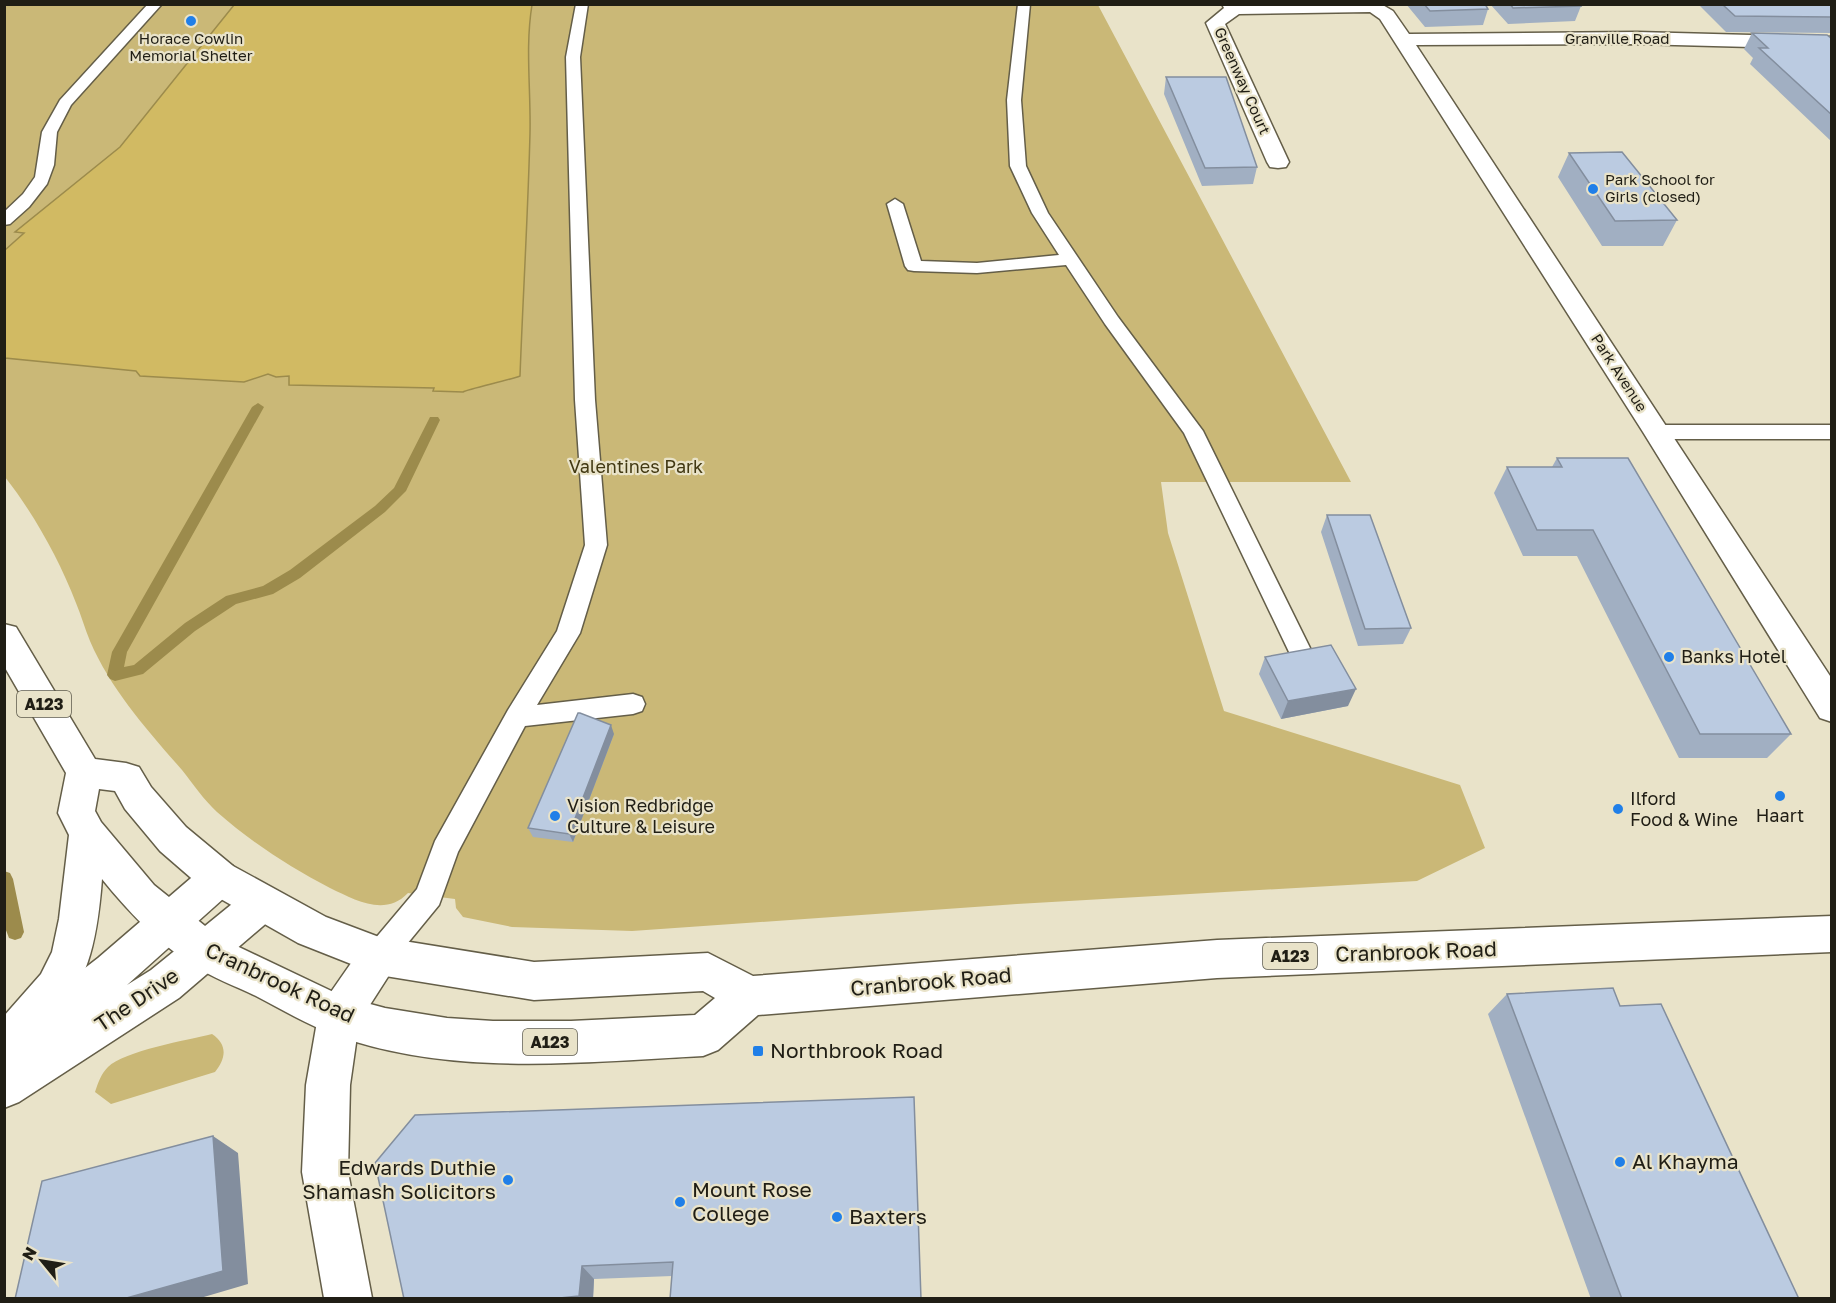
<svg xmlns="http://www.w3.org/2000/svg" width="1836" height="1303" viewBox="0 0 1836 1303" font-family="'Golos Text',sans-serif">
  <rect width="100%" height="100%" fill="#e9e3c9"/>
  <!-- green -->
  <path fill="#cab877" d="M5 5H1098L1351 482H1161L1168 533 1224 711 1460 785 1485 848 1417 881 1017 904 632 931 512 927 463 917 456 908 455 899 408 893C385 917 355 900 330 888 290 867 251 842 217 812 204 800 193 784 182 770 148 731 111 690 90 641 85 629 81 615 76 603 59 559 34 514 5 477Z
    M212 1034C228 1045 226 1058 215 1072L111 1104 95 1092C98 1083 101 1074 108 1067 124 1051 188 1040 212 1034Z"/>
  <!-- water -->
  <path fill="#d1ba63" stroke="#9c8b4c" stroke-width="1.5" d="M234 5H532C525 47 531 90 530 133 528 214 523 295 520 376 510 380 468 389 463 392L433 391 434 388 289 385V376L276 377 268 374 244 382 140 376 136 371 5 358V250L24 233 15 232 120 147Z"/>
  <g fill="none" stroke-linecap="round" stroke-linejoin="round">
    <!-- stream -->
    <path fill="#9c8b4c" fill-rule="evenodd" d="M258 403 264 407 127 652 124 667 134 665 185 623 226 596 263 586 290 570 375 506 394 488 430 417H438L440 420 406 491 385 512 300 578 273 594 236 604 195 631 143 674 115 681 110 679 107 675 112 652 252 407Z
      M4 871 10 873 13 879 24 932 21 938 15 940 9 938 4 925Z"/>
    <!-- lane casing -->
    <g stroke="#645e48" stroke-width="3">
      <path id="lane" d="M148 4H162L71 105 57 132 54 165 47 184 29 207 10 224 4 225V212L23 194 35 177 42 132 60 100Z
        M576 4H588L580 57 595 400 607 545 580 633 537 705 633 694 642 697 645 704 642 711 633 714 525 726 458 852 439 905 389 966 379 970 369 966 364 956 369 946 417 889 435 841 508 710 557 631 585 545 575 400 566 57Z
        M1018 4H1030L1021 100 1026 166 1048 213 1118 317 1203 431 1310 648 1306 654 1298 657 1290 654 1184 433 1105 324 1066 265 977 273 914 271 908 270 905 266 887 204 895 199 903 204 921 261 977 263 1059 255 1032 213 1010 166 1007 100Z
        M1657 425H1832V439H1657L1650 437 1647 432 1650 427Z"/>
    </g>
    <!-- street casing -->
    <g stroke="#645e48" stroke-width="3">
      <path id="street" d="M1222 4H1381L1393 11 1409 34 1637 32 1832 37V49L1637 44 1416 45 1832 679V722L1820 718 1643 432 1380 19 1370 12 1239 14 1225 24 1289 162 1286 167 1278 168 1270 167 1267 162 1206 23 1224 8Z
        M379 937 393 943 399 956 393 969 359 1022 350 1085 348 1172 372 1298H324L302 1172 306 1085 318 1016 324 1002 365 943Z"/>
    </g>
    <!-- secondary casing -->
    <g stroke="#645e48" stroke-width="3">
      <path id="secondary" d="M219 861 233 866 238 878 233 890 127 985 151 970 248 891 262 885 276 891 281 903 276 915 179 998 19 1102 4 1108V1062L13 1057 10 1056 4 1040 10 1026 98 958 205 866Z"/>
    </g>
    <!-- primary casing -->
    <g stroke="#645e48" stroke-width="3">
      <path id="primary" d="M4 624 16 627 95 759 126 763 139 767 151 787 186 827 233 866 326 917 379 937 534 962 708 953 753 976 1217 940 1832 916V952L1217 978 758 1015 718 1050 703 1056C582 1062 454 1077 338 1036 309 1026 283 1010 256 996 235 986 211 977 191 964 156 941 128 911 102 879 97 943 88 987 43 1035 31 1048 21 1060 4 1067V1016L41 974 52 952 59 919 69 835 58 813 66 773 4 666ZM99 789 115 791 125 809 160 851 205 890 298 943 379 975 534 1000 703 991 715 998 695 1015 571 1021H493L447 1018 385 1008 344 997 220 938 154 885 101 822 95 811Z"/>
    </g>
    <!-- lane -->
    <use href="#lane" fill="#fff" fill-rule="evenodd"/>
    <!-- street -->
    <use href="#street" fill="#fff" fill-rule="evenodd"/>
    <!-- secondary -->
    <use href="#secondary" fill="#fff" fill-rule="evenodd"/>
    <!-- primary -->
    <use href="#primary" fill="#fff" fill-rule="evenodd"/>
  </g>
  <!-- wall -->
  <path fill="#a1afc2" d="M1406 4H1485L1488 9 1483 25 1425 27Z
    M1490 4H1580L1581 6 1575 21 1508 24Z
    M1698 4H1832V33L1726 32Z
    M1752 33 1832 39V142L1750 64 1753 58 1744 49Z
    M1166 77 1257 167 1253 184 1202 186 1164 94Z
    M1569 153 1677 220 1663 246H1602L1558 177Z
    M1557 458 1791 734 1767 758H1679L1577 556H1523L1494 493 1507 467H1552Z
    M1327 515 1411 628 1403 644 1358 646 1321 532Z
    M1265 657 1348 706 1281 719 1259 674Z
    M614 734 573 842 533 837 528 828Z
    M1507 994 1620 1006 1799 1299H1591L1488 1014Z
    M914 1097 672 1276 594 1279 593 1299H404Z"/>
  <!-- shaded-wall -->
  <path fill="#838e9e" d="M1356 689 1348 706 1281 719 1288 701Z
    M611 725 614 734 573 842 569 834Z
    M213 1136 238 1153 248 1284 197 1299H123Z
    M582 1266 594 1279 593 1299H582L579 1296Z"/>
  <!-- building -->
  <path fill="#bbcbe1" stroke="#838e9e" stroke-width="1.5" d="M1424 4H1485L1488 9 1430 11Z
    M1510 4H1580L1581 6 1513 8Z
    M1722 4H1832V17L1735 16Z
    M1752 33 1827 35 1832 39V115L1759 48H1768Z
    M1166 77H1226L1257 167 1205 168Z
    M1622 152 1677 220 1615 221 1569 153Z
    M1557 458H1628L1791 734H1700L1593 530H1537L1507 467H1562Z
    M1327 515H1370L1411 628 1365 629Z
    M1331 645 1356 689 1288 701 1265 657Z
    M578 713H580L611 725 569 834 528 828Z
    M1613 988 1620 1006 1661 1004 1799 1299H1622L1507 994Z
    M914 1097 921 1299H670L673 1262 582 1266 579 1296 550 1299H404L375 1163 415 1115Z
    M213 1136 223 1271 123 1299H15L42 1181Z"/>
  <!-- markers -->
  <g fill="#207fe8" stroke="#e9e3c9" stroke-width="2">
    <circle cx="191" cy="21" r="6"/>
    <circle cx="1593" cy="189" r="6"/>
    <circle cx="1669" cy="657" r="6"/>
    <circle cx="1780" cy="796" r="6"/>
    <circle cx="1618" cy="809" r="6"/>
    <circle cx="555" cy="816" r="6"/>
    <rect x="752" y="1045" width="12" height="12" rx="3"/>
    <circle cx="1620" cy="1162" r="6"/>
    <circle cx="508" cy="1180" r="6"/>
    <circle cx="680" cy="1202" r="6"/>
    <circle cx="837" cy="1217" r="6"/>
  </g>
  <g text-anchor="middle" stroke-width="4.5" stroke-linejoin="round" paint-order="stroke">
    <!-- far-poi labels -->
    <g font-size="15" fill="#201e15" stroke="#e9e3c9">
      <text x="191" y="44">Horace Cowlin<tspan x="191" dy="17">Memorial Shelter</tspan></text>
      <text x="1605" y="185" text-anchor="start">Park School for<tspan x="1605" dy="17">Girls (closed)</tspan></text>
    </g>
    <!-- far-street labels -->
    <g font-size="15" fill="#201e15" stroke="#e9e3c9">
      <text x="1617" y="44">Granville Road</text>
      <text transform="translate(1242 81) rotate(66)" y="5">Greenway Court</text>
      <text transform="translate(1619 373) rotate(57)" y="5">Park Avenue</text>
    </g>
    <!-- shield labels -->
    <g fill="#e9e3c9" stroke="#5c594b" stroke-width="1.5">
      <rect x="17" y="691" width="54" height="26" rx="4.5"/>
      <rect x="1263" y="943" width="54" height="26" rx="4.5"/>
      <rect x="523" y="1029" width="54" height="26" rx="4.5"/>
    </g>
    <g font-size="16" font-weight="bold" fill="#201e15">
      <text x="44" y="710">A123</text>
      <text x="1290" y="962">A123</text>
      <text x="550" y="1048">A123</text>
    </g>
    <!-- park labels -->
    <g font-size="18" fill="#423913" stroke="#e9e3c9">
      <text x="636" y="473">Valentines Park</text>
    </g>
    <!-- poi labels -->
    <g font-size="18" fill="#201e15" stroke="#e9e3c9" text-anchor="start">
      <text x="1681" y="663">Banks Hotel</text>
      <text x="1630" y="805">Ilford<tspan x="1630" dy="21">Food &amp; Wine</tspan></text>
      <text x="567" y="812">Vision Redbridge<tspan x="567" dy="21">Culture &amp; Leisure</tspan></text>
      <text x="1780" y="822" text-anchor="middle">Haart</text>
    </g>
    <!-- near-street labels -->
    <g font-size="21" fill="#201e15" stroke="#e9e3c9">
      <text transform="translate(1416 952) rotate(-2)" y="7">Cranbrook Road</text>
      <text transform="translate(931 982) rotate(-5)" y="7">Cranbrook Road</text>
      <text transform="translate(280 983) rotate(25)" y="7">Cranbrook Road</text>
      <text transform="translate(137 1000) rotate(-34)" y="7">The Drive</text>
    </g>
    <!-- near-poi labels -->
    <g font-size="21" fill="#201e15" stroke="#e9e3c9" text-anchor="start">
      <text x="770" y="1058">Northbrook Road</text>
      <text x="1632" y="1169">Al Khayma</text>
      <text x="496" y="1175" text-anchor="end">Edwards Duthie<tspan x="496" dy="24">Shamash Solicitors</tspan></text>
      <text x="692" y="1197">Mount Rose<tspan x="692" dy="24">College</tspan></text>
      <text x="849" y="1224">Baxters</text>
    </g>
  </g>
  <!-- border -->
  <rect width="1836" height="1303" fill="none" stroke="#201e15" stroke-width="12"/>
  <!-- north arrow -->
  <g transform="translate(42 1261) rotate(300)" stroke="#e9e3c9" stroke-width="4.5" paint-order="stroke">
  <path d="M0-4.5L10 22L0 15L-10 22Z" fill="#201e15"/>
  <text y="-9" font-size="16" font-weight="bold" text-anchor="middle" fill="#201e15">N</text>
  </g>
</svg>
